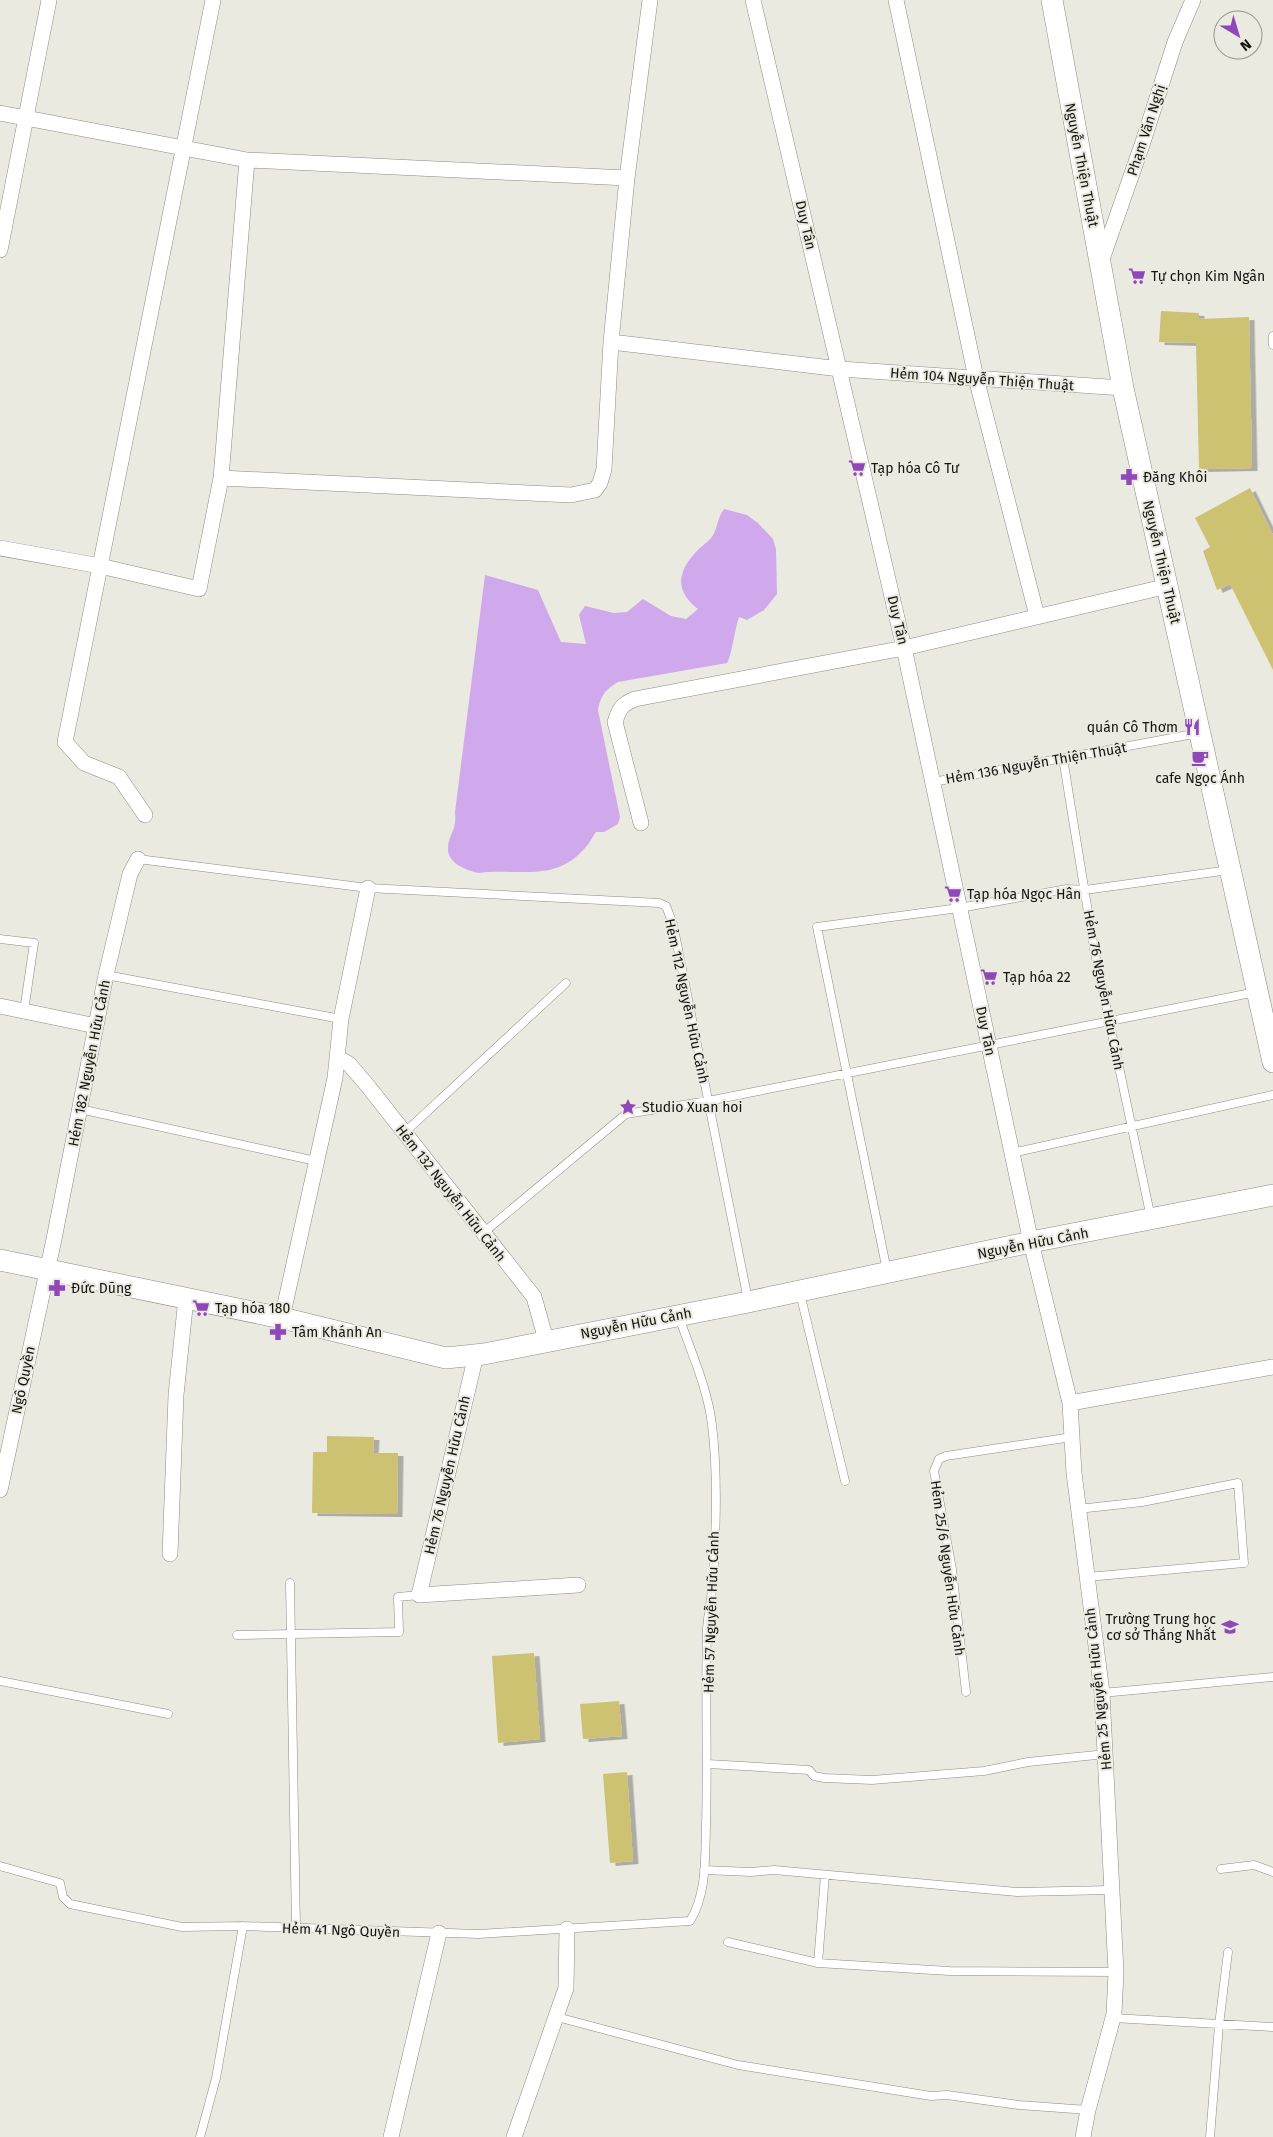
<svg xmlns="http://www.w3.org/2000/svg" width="1273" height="2137" viewBox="0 0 1273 2137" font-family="'Fira Sans',sans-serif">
  <defs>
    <filter id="shadow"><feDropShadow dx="5.5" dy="3" stdDeviation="0" flood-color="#0004"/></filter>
  </defs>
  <rect width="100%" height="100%" fill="#ebeae0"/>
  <!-- water -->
  <path fill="#d0a9ec" d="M724 509 747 515 758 523 773 539 776 549 777 594 764 610 747 620 739 617C735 628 731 658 727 663L618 682C605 690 601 695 598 710L620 817 618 824 604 832H596C592 837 590 843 585 848 555 883 519 868 479 873 467 871 446 863 448 847 449 833 457 831 455 812L485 575 538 590 561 642 586 644 579 615 585 606 614 613 627 612 643 599 671 616 686 619 698 609C676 592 676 574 695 553 700 547 707 543 712 537 718 528 717 518 724 509Z"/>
  <!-- building -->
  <path fill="#ccc272" filter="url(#shadow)" d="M1161 311 1199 313V319L1249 317 1252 468 1199 469 1196 343 1159 342Z
    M1250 488 1273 535V670L1230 584 1217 590 1203 551 1210 547 1195 518Z
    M327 1436 374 1437 373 1453H398L397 1514 312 1513 313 1452H327Z
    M534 1653 540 1739 498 1743 492 1656Z
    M619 1701 622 1736 583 1739 580 1704Z
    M627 1772 633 1861 610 1863 603 1774Z"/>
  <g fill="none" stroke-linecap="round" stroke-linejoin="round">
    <!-- lane casing -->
    <g stroke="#8c8b82" stroke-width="9">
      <path id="lane" d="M1273 336V345
        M1063 758 1094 949 1151 1218
        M933 782 1199 733
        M138 859 368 888 659 903 666 906 673 924 748 1300
        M0 939 34 943 24 1011
        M106 975 341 1019
        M80 1109 316 1161
        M404 1133 566 983
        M1012 1153 1273 1095
        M483 1233 626 1114 708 1101 1256 992
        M887 1271 817 927 959 908 1067 889 1085 890 1229 870
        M800 1293 845 1481
        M1078 1509 1142 1502 1238 1483 1244 1563 1087 1577
        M290 1583 296 1928
        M237 1635 399 1632 398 1597 419 1595
        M0 1681 168 1714
        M966 1692 952 1569 934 1471 939 1459 946 1456 1072 1437
        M1102 1693 1273 1677
        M708 1764 809 1770 814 1776 824 1778 872 1780 984 1771 1028 1762 1106 1754
        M0 1866 60 1883 63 1897 70 1904 182 1927 243 1926 479 1934 690 1921C707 1894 705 1857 706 1826 708 1760 705 1695 707 1629 708 1613 712 1597 713 1580 716 1533 718 1472 712 1425 708 1389 691 1352 679 1317
        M1221 1869 1254 1865 1273 1872
        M704 1870 751 1872 774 1870 1017 1892 1112 1890
        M728 1942 818 1963 949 1971 1116 1972
        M818 1963 825 1875
        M557 2017 738 2065 931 2096 947 2095 1019 2105 1088 2110
        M1113 2018 1273 2027
        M200 2137 216 2078 243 1926
        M1210 2137 1219 2025 1228 1952"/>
    </g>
    <!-- street casing -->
    <g stroke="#8c8b82" stroke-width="16">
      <path id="street" d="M753 0 904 648 1031 1242 1070 1403 1074 1473 1102 1693 1116 1972 1114 2014 1088 2110 1083 2137
        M896 0 976 378 1037 616
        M0 113 247 160 627 178
        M0 250 49 0
        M1101 262 1142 145 1175 42 1193 0
        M611 342 627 178 650 0
        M221 478 571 495 595 490 600 483 604 469 611 342 840 369 1123 388
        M0 548 100 566 199 589 221 478 247 160
        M145 815 119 777 84 763 65 742 213 0
        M641 823 615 722C619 709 622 704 635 699L904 648 1168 586
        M0 1006 96 1026
        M337 1057 349 1064 367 1085 534 1297 546 1340
        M282 1318 335 1078 341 1019 368 888
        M476 1355 419 1595 578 1585
        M1070 1403 1273 1367
        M0 1490 54 1239 106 975 130 874 138 859
        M170 1554 176 1395 186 1298
        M391 2137 439 1933
        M514 2137 566 1988 567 1929"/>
    </g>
    <!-- secondary casing -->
    <g stroke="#8c8b82" stroke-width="22">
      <path id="secondary" d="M1052 0 1123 388 1273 1062
        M0 1260 282 1318 446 1358 484 1354 748 1302 1031 1242 1273 1195"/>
    </g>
    <!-- lane -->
    <use href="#lane" stroke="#fff" stroke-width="8"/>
    <!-- street -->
    <use href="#street" stroke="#fff" stroke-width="15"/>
    <!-- secondary -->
    <use href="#secondary" stroke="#fff" stroke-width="21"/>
  </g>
  <!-- icons -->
  <defs>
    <g id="supermarket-bare" transform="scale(1.35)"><path d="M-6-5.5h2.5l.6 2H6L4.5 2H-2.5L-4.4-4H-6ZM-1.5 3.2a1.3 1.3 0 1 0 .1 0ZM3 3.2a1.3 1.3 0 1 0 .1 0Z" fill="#8f47ba" stroke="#ebeae0" stroke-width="2.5" paint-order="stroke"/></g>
    <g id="pharmacy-bare" transform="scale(1.35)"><path d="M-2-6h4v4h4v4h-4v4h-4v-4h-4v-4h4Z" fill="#8f47ba" stroke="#ebeae0" stroke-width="2.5" paint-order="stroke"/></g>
    <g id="restaurant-bare" transform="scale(1.35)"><path d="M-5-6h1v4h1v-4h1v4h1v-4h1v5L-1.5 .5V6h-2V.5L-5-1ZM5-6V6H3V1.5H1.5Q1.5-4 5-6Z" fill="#8f47ba" stroke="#ebeae0" stroke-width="2.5" paint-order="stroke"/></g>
    <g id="cafe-bare" transform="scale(1.35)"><path d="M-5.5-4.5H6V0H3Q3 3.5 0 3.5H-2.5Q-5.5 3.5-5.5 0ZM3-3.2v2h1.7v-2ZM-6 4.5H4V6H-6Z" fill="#8f47ba" stroke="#ebeae0" stroke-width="2.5" paint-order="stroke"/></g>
    <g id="sight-bare" transform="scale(1.35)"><path d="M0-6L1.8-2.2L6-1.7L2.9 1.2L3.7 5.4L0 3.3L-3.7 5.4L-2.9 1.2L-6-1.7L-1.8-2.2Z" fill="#8f47ba" stroke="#ebeae0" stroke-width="2.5" paint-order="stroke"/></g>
    <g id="school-bare" transform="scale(1.35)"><path d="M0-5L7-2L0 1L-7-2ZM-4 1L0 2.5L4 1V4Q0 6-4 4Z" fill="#8f47ba" stroke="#ebeae0" stroke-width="2.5" paint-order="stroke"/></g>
  </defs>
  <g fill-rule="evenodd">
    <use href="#supermarket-bare" x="1137" y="276"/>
    <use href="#supermarket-bare" x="857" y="468"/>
    <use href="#pharmacy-bare" x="1129" y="477"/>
    <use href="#restaurant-bare" x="1192" y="727"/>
    <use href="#cafe-bare" x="1200" y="758"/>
    <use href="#supermarket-bare" x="953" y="894"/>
    <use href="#supermarket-bare" x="989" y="977"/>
    <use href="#sight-bare" x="628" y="1107"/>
    <use href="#pharmacy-bare" x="57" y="1288"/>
    <use href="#supermarket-bare" x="201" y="1308"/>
    <use href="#pharmacy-bare" x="278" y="1332"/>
    <use href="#school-bare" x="1230" y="1627"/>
  </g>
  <g text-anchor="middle" stroke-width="4" stroke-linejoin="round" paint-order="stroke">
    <!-- street labels -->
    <g font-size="14" fill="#141310" stroke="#ebeae0">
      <text transform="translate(1146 130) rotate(-72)" y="5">Phạm Văn Nghị</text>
      <text transform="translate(1082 165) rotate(79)" y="5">Nguyễn Thiện Thuật</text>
      <text transform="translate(806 225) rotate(77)" y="5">Duy Tân</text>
      <text transform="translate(982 379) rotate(4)" y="5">Hẻm 104 Nguyễn Thiện Thuật</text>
      <text transform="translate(1162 562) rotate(77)" y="5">Nguyễn Thiện Thuật</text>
      <text transform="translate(898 620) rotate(77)" y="5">Duy Tân</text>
      <text transform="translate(1036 763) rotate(-10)" y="5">Hẻm 136 Nguyễn Thiện Thuật</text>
      <text transform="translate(1104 990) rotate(79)" y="5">Hẻm 76 Nguyễn Hữu Cảnh</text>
      <text transform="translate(687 1001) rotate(78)" y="5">Hẻm 112 Nguyễn Hữu Cảnh</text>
      <text transform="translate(986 1031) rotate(78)" y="5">Duy Tân</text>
      <text transform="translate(89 1063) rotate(-79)" y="5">Hẻm 182 Nguyễn Hữu Cảnh</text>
      <text transform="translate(451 1193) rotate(52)" y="5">Hẻm 132 Nguyễn Hữu Cảnh</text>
      <text transform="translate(1033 1243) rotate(-11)" y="5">Nguyễn Hữu Cảnh</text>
      <text transform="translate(636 1323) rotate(-11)" y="5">Nguyễn Hữu Cảnh</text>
      <text transform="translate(23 1380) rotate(-78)" y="5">Ngô Quyền</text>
      <text transform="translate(447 1475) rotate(-77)" y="5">Hẻm 76 Nguyễn Hữu Cảnh</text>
      <text transform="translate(948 1568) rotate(82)" y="5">Hẻm 25/6 Nguyễn Hữu Cảnh</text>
      <text transform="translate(711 1612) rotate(-88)" y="5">Hẻm 57 Nguyễn Hữu Cảnh</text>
      <text transform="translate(1098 1689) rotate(-96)" y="5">Hẻm 25 Nguyễn Hữu Cảnh</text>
      <text transform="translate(341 1930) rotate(2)" y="5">Hẻm 41 Ngô Quyền</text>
    </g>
    <!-- poi labels -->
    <g font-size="14" fill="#141310" stroke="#ebeae0" text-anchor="start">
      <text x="1151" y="281">Tự chọn Kim Ngân</text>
      <text x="871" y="473">Tạp hóa Cô Tư</text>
      <text x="1143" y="482">Đăng Khôi</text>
      <text x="1178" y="732" text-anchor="end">quán Cô Thơm</text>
      <text x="1200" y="783" text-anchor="middle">cafe Ngọc Ánh</text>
      <text x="967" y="899">Tạp hóa Ngọc Hân</text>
      <text x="1003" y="982">Tạp hóa 22</text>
      <text x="642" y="1112">Studio Xuan hoi</text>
      <text x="71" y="1293">Đức Dũng</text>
      <text x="215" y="1313">Tạp hóa 180</text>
      <text x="292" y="1337">Tâm Khánh An</text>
      <text x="1216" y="1624" text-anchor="end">Trường Trung học<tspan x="1216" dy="16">cơ sở Thắng Nhất</tspan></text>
    </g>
  </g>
  <!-- north arrow -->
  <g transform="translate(1238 35) rotate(142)"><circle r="24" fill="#ebeae0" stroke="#95948d"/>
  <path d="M0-4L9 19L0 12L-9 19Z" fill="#8f47ba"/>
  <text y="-8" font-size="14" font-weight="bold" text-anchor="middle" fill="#141310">N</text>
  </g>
</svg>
